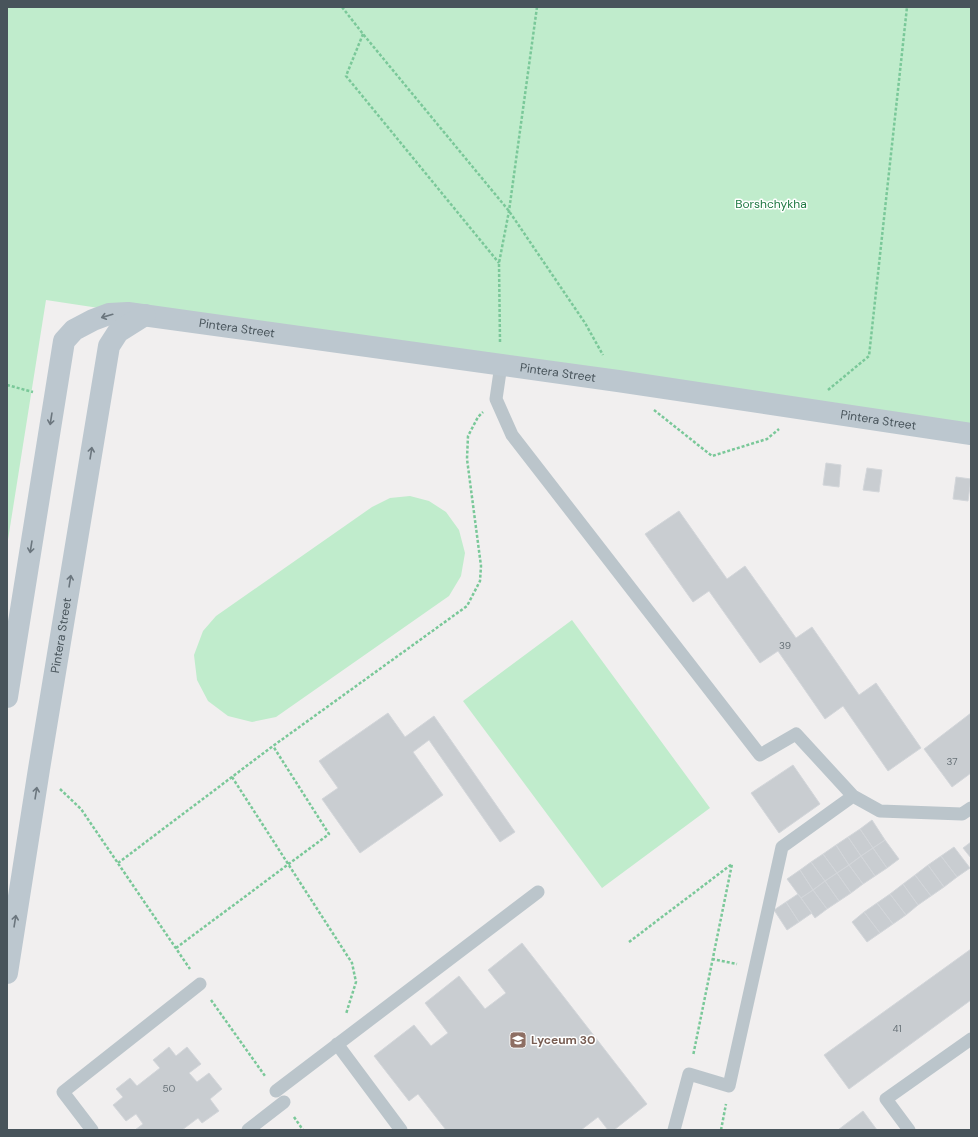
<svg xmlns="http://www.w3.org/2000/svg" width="978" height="1137" viewBox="0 0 978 1137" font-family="'DM Sans',sans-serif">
  <rect width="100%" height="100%" fill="#f1efef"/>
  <!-- green -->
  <path fill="#c0eccc" d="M7 7H971V434L145 315 46 300 7 546Z
    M410 496 429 501 446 512 459 530 465 553 461 576 449 596 276 717 252 722 228 716 208 701 197 680 194 655 203 631 216 616 372 507 390 498Z
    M572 620 710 808 602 888 463 701Z"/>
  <!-- building -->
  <path fill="#c9cdd1" stroke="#d3d6da" d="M826 463 841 465 839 487 823 485Z
    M867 468 882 470 879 492 863 490Z
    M956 477 971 479 968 501 953 499Z
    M679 511 727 579 745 566 796 638 812 627 859 695 876 683 921 748 888 771 843 706 825 719 778 651 760 663 709 591 693 602 645 534Z
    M388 713 405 737 434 716 515 832 500 842 429 740 413 752 443 795 360 853 322 799 338 788 319 761Z
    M971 713V773L952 787 924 749Z
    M793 765 820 804 779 833 751 793Z
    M872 820 885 840 873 848 860 829Z
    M860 829 873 848 861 856 848 837Z
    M848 837 861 856 849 865 836 845Z
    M885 840 899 859 887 868 873 848Z
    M971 842V858L963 848Z
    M836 845 849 865 837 873 823 854Z
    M954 847 970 868 957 877 941 856Z
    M873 848 887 868 875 876 861 856Z
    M823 854 837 873 825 881 811 862Z
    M861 856 875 876 863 884 849 865Z
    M941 856 957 877 944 887 928 865Z
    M811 862 825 881 813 890 800 870Z
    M849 865 863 884 851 893 837 873Z
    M928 865 944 887 931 896 915 875Z
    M800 870 813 890 801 898 787 879Z
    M837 873 851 893 839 901 825 881Z
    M915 875 931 896 918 905 903 884Z
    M825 881 839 901 827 909 813 890Z
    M903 884 918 905 906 915 890 894Z
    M813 890 827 909 815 918 801 898Z
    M798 894 812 913 799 922 786 902Z
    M890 894 906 915 893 924 877 903Z
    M786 902 799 922 787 930 774 910Z
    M877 903 893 924 880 933 864 912Z
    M864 912 880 933 867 942 852 922Z
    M522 943 647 1104 614 1130H608L598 1117 581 1130H446L418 1094 409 1101 374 1056 414 1025 431 1046 448 1033 425 1003 459 976 485 1009 506 993 488 970Z
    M971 949V1000L849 1089 824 1055Z
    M169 1047 176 1056 187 1047 201 1064 189 1073 197 1082 209 1073 222 1089 210 1099 219 1111 202 1123 198 1118 182 1130H135L143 1124 136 1114 126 1121 113 1105 123 1097 116 1089 130 1078 137 1086 160 1068 153 1060Z
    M863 1111 877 1130H838Z"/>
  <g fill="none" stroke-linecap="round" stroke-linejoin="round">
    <!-- path -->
    <path stroke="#7ac899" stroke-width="2.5" stroke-dasharray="3 2" stroke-linecap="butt" d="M342 7 363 34 509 211 585 323 603 355
      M363 34 346 76 499 263
      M500 342 499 263 509 211 537 7
      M7 385 33 392
      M828 390 869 356 907 7
      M654 410 712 456 767 439 779 429
      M232 777 352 963 356 982 346 1014
      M60 789 81 809 190 969
      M118 863 273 746 467 606 480 581 481 566 467 459 468 436 478 417 483 412
      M629 942 732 864 693 1056
      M176 948 329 834 273 746
      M712 959 737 964
      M211 1000 265 1076
      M294 1117 303 1130
      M721 1130 726 1104"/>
    <!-- lane -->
    <path stroke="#bbc5cb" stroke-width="13" d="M501 365 496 399 512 435 760 755 796 734 853 796 880 811 962 814 971 808
      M337 1044 401 1130
      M276 1091 538 892
      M92 1130 63 1092 200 984
      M248 1130 284 1102
      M674 1130 689 1074 729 1086 782 847 853 796
      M909 1130 886 1099 971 1039"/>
    <!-- secondary -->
    <g stroke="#bcc7cf" stroke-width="22">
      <path id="s1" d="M7 697 64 341 74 330 93 320 109 314 128 313 618 381 971 434"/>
      <path id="s2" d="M7 973 39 769 109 346 118 332 145 315"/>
    </g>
  </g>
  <!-- one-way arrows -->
  <defs><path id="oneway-shaft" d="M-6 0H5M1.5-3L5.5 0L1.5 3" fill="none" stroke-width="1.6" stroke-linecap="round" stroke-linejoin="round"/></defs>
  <g stroke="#6b767e">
    <use href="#oneway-shaft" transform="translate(107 316) rotate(164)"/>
    <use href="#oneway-shaft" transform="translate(51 419) rotate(99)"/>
    <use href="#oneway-shaft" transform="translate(91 453) rotate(-81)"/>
    <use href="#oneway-shaft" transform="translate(31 547) rotate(99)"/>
    <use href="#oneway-shaft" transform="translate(70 581) rotate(-81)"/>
    <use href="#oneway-shaft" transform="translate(36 793) rotate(-81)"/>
    <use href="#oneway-shaft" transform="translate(15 921) rotate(-81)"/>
  </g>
  <!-- icons -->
  <defs>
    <g id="school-square" transform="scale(0.9)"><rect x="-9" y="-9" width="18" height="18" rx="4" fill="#8d6e63" stroke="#fff"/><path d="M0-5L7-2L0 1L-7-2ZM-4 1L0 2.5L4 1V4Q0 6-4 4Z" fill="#fff"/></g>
  </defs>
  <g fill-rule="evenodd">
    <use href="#school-square" x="518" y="1040"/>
  </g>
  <g text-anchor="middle" stroke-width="3" stroke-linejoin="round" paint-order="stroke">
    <!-- number labels -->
    <g font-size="10" fill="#687278">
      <text x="785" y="649">39</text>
      <text x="952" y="765">37</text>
      <text x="897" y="1032">41</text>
      <text x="169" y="1092">50</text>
    </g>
    <!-- park labels -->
    <g font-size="12" fill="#1d7841" stroke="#fff">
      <text x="771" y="208">Borshchykha</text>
    </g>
    <!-- street labels -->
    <g font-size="12" fill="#48545b" stroke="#fff">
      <text dy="4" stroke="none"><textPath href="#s1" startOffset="543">Pintera Street</textPath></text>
      <text dy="4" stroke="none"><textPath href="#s1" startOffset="867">Pintera Street</textPath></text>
      <text dy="4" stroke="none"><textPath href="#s1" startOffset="1191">Pintera Street</textPath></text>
      <text dy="4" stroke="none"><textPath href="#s2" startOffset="342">Pintera Street</textPath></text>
    </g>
    <!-- education labels -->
    <g font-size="12" font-weight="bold" fill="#785e54" stroke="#fff" text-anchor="start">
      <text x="531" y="1044">Lyceum 30</text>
    </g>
  </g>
  <!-- border -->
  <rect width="978" height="1137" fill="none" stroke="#48545b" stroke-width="16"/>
</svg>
